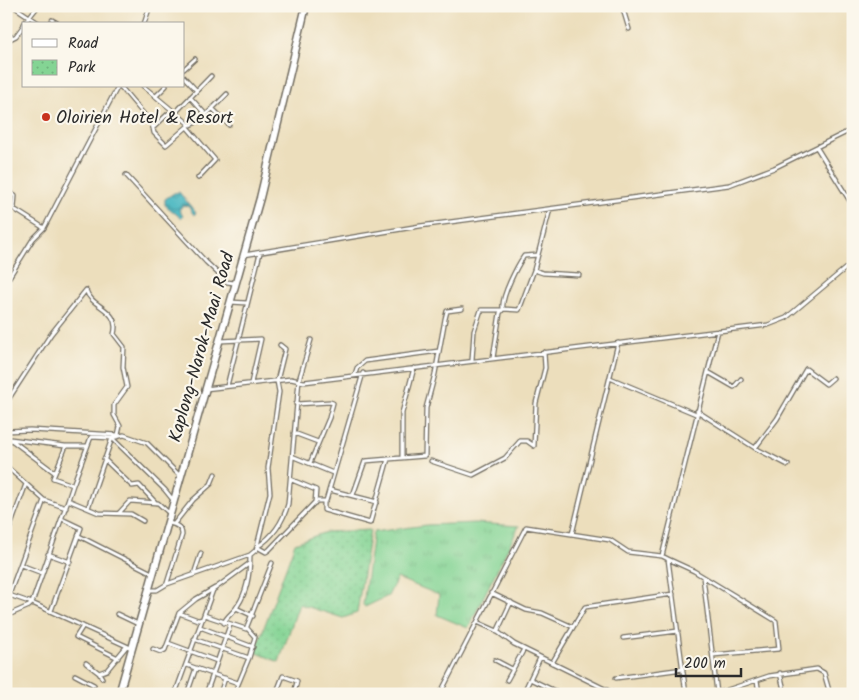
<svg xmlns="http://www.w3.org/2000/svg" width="859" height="700" viewBox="0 0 859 700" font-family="Kalam,sans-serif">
  <defs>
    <pattern id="grass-tufts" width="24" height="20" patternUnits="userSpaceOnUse" patternTransform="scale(1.25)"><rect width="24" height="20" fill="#84d494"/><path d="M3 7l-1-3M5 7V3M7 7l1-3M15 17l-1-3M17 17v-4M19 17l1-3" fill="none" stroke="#72b680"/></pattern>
    <pattern id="park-dots" width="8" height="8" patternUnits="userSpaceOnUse" patternTransform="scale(1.25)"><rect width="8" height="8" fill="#84d494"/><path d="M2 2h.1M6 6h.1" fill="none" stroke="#72b680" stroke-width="1.8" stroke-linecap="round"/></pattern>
    <pattern id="water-waves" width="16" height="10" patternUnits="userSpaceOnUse" patternTransform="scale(1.25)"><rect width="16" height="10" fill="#48b7c1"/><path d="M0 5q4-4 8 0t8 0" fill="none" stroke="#3c959d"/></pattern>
  </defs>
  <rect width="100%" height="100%" fill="#fbf7ec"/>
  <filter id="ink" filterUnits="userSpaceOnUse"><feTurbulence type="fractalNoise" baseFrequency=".02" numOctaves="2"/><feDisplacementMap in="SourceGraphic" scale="10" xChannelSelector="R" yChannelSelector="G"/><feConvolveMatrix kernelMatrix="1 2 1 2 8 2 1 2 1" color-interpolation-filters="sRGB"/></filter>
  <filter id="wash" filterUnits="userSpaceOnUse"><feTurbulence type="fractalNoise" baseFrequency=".0096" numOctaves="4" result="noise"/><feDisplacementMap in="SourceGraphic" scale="20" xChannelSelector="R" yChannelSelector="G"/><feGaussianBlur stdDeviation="1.12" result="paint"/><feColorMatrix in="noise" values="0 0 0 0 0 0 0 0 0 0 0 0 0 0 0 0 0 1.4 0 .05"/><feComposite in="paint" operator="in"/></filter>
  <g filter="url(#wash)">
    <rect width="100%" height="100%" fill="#ecdebc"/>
    <!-- grass -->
    <path fill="url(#grass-tufts)" stroke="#588060" d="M475 523 519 526 468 628 437 615 439 595 397 578 388 596 365 607 363 605 373 532 427 525Z"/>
    <!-- park -->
    <path fill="url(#park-dots)" stroke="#588060" d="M370 530 357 613 343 618 299 604 279 662 255 652 295 543 326 532Z"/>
    <!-- water -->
    <path fill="url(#water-waves)" stroke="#3a7176" d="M179 192 196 213 194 215 188 206 183 205 179 210 183 216 181 218 165 205V199L174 193Z"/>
  </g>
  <g filter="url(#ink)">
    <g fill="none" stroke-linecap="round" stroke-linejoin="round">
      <!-- minor casing -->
      <g stroke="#6f6a5e" stroke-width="5.5">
        <path id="minor" d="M13 6 40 24
          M622 6 629 29
          M52 20 59 24
          M24 24 38 6
          M144 24 150 6
          M6 33 12 37
          M6 46 10 39 16 36 24 25
          M184 69 195 59
          M184 77 196 90
          M120 86 152 124 154 133 166 145 188 126 201 120 227 94
          M143 86 189 124
          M156 96 166 86
          M190 97 206 115
          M213 109 229 125
          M175 113 211 76
          M187 127 215 160 198 178
          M153 128 172 110
          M817 148 853 206
          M126 175 206 262 227 282 234 283
          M6 190 15 196 14 209 44 228
          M244 255 420 226 729 185 774 168 853 129
          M534 270 543 273 579 275
          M6 282 33 239 44 228 118 86
          M230 302 247 303
          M503 308C501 297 517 266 524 256L538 255
          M311 340 299 380 288 504C283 522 274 536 257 547L266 552 269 550 316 501H326L363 373
          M220 341 261 339 251 383
          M493 358 500 313 503 309 519 310 521 305 534 270 550 209
          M472 360 474 331 481 310H502
          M708 372 734 387 741 379
          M355 374 357 368 365 361 439 351
          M610 378 696 414
          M227 386 260 253
          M205 389 291 379 304 382 768 325 786 318 853 262
          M6 403 51 334 86 290C91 308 121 309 114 334L124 347 123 367 127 387 114 405V415L120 426 118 435 30 430 6 431
          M296 404 330 402 333 403 329 418 310 463
          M697 411 755 448 788 465
          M294 433 318 442
          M112 438 165 490 173 500
          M87 446H66L53 478 73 485 91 437 112 438 124 435 147 443 180 476
          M755 448 777 419 806 369 826 384 833 378
          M294 457 333 473
          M402 457V413L414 368
          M104 459 132 486 139 485 156 503
          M431 461 473 475 505 458 520 441H527L534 446 536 403 545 368 544 352
          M6 466 44 500 66 508
          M54 472 10 439 65 446
          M292 480 316 490 315 503
          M330 490 377 502
          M353 495 365 461 425 456 426 408 435 374 445 319 447 311 462 309
          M68 500 73 485
          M324 502V510L370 523 388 459
          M88 508 112 438
          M119 513 130 501 158 503 170 514
          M174 524 193 500 211 484 215 474
          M572 534 618 343
          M79 536 154 574
          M6 538 26 484
          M48 554 70 562
          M662 556 718 331
          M668 559 694 571 776 621 779 649 713 655
          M21 565 42 573
          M194 574 201 553
          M703 577 717 693
          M167 583 182 535C182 527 175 524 168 523
          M148 590H157L167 584 250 555 256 550 270 493 268 468 279 392 277 381 285 349 280 345
          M491 593 526 610 542 613 573 627
          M6 594 32 603 131 648
          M9 595 44 500
          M236 608 253 616
          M51 611 81 528 62 519
          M179 613 196 599 215 588
          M117 614 138 624
          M204 615 246 629 272 563
          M6 616 29 606 32 603 68 500 99 513 131 514 143 521
          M477 622 495 630 514 644 615 694
          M224 623C227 615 234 613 238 605 248 590 250 572 250 555
          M83 626 76 637 118 658
          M200 627 253 647
          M247 628 255 637 249 658
          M497 632 511 602
          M623 638 678 631
          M194 639 249 658 234 694
          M168 643 217 661
          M153 649 161 652 165 650 179 613 198 620 203 619
          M495 660 512 669
          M86 663 99 673 102 678
          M552 663 585 607 673 594
          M187 665 238 683
          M99 673 107 670 126 647
          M780 673 785 694
          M75 675 94 685
          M616 678 683 669
          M530 679 561 694
          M507 680 524 649
          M757 680 759 694
          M88 694 91 689
          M175 694 213 590 250 563
          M187 694 196 668
          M206 694 230 625
          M220 694 225 678
          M276 694 283 676 297 681 294 694
          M440 694 526 527 610 540 628 552 662 556 668 559 686 694
          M523 694 540 658
          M715 694 769 676 817 669 824 673 830 694"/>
      </g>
      <!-- highway casing -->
      <g stroke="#6f6a5e" stroke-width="9">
        <path id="highway" d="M119 694 260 198 306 6"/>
      </g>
      <!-- minor -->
      <use href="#minor" stroke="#fff" stroke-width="3"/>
      <!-- highway -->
      <use href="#highway" stroke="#fff" stroke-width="6"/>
    </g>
  </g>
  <!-- markers -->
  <circle fill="#c8321e" stroke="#fbf7ec" stroke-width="2" cx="46" cy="117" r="5"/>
  <g text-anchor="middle" stroke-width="4.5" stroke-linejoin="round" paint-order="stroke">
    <!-- poi labels -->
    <g font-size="18" fill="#2b2b2b" stroke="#fbf7ec" text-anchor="start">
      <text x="56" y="123">Oloirien Hotel &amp; Resort</text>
    </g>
    <!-- street labels -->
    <g font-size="18" fill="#2b2b2b" stroke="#fbf7ec">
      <text transform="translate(201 347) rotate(-74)" y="6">Kaplong-Narok-Maai Road</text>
    </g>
  </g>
  <!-- margin -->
  <rect width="859" height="700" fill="none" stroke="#fbf7ec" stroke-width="25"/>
  <!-- legend -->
  <rect x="22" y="22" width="162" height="65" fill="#fbf7ec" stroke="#a8a59f"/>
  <rect x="32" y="39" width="25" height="8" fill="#ffffff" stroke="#a8a59f"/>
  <text x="68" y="48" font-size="15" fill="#2b2b2b">Road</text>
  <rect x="32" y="60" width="25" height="15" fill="url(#park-dots)" stroke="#a8a59f"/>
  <text x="68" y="72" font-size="15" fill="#2b2b2b">Park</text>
  <!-- scale -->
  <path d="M676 668v8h65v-8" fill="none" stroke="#2b2b2b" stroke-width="2.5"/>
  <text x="684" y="668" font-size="15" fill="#2b2b2b" stroke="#fbf7ec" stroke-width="4" paint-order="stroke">200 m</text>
</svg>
